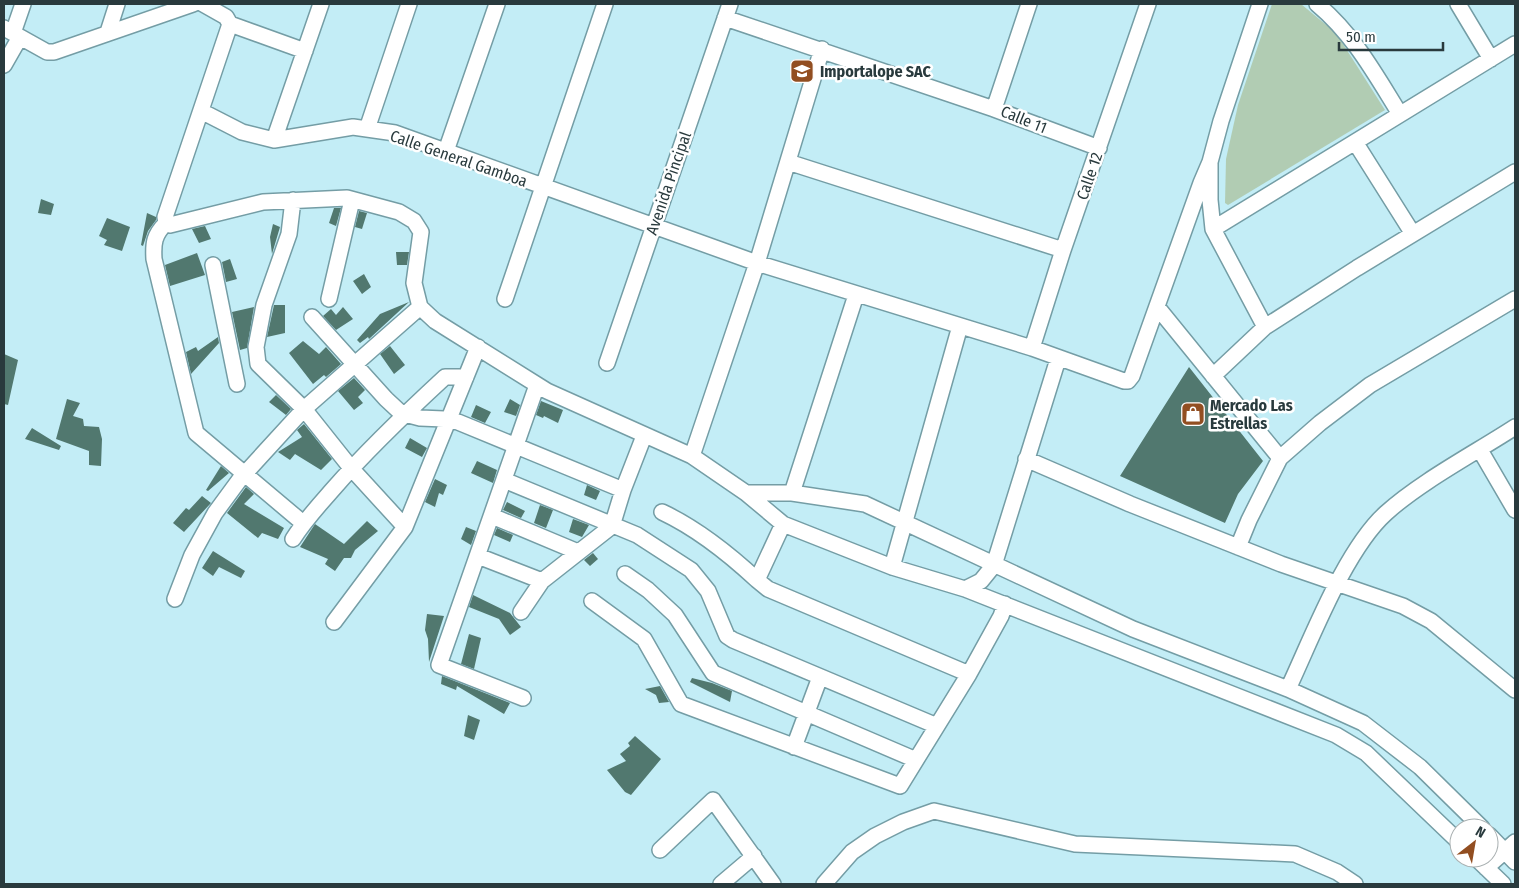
<svg xmlns="http://www.w3.org/2000/svg" width="1519" height="888" viewBox="0 0 1519 888" font-family="'Fira Sans Condensed',sans-serif">
  <rect width="100%" height="100%" fill="#c3edf6"/>
  <!-- green -->
  <path fill="#b1ccb3" d="M1272 4H1301L1336 33 1385 110 1228 205 1225 203 1226 159 1238 105Z"/>
  <!-- building -->
  <path fill="#51786f" d="M41 199 54 204 51 215 38 213Z
    M334 208H341L336 226 329 223Z
    M359 211 367 213 362 229 355 227Z
    M147 213 156 217V220L148 231 143 246 141 245Z
    M107 218 130 227 122 251 104 245 107 240 99 236Z
    M273 224 280 227 272 254 270 237Z
    M205 226 211 239 199 243 192 229Z
    M396 252H409L407 265H397Z
    M197 253 205 275 170 286 165 265Z
    M230 259 237 279 226 282 222 262Z
    M364 274 371 287 362 294 353 281Z
    M409 302 369 339 368 337 360 343 357 340 380 314Z
    M274 305H285V333L267 337Z
    M254 307 247 348 240 350 232 312Z
    M343 307 353 319 336 330 323 316 331 309 336 315Z
    M218 337 219 343 191 374 186 352 196 347 198 351Z
    M303 341 319 354 326 347 341 364 326 377 324 375 313 384 289 353Z
    M390 346 405 365 394 374 380 354Z
    M4 354 18 360 8 405 4 404Z
    M1189 367 1263 461 1238 494 1225 523 1120 476Z
    M354 378 365 390 358 397 363 403 354 410 338 391Z
    M276 395 291 409 286 415 269 402Z
    M67 399 80 403 73 416 83 419 84 426 99 427 102 439 101 466 89 465V451L56 439Z
    M510 399 520 405 516 416 504 412Z
    M541 401 563 410 558 423 544 416 543 418 536 415Z
    M476 405 491 412 485 423 471 417Z
    M304 424 332 459 321 470 295 454 290 460 278 452 302 437 297 430Z
    M32 428 61 446 59 450 25 439Z
    M410 438 427 448 422 457 405 448Z
    M477 461 497 470 493 483 471 473Z
    M221 466 229 473 208 491 206 490Z
    M435 479 447 485 443 495 439 493 435 507 425 502Z
    M587 485 600 491 596 500 584 495Z
    M246 487 254 494 244 504 284 528 278 539 262 533 258 538 227 513Z
    M202 496 211 503 184 532 173 523 186 508 189 510Z
    M507 502 525 511 521 518 503 510Z
    M540 505 553 510 546 528 534 523Z
    M573 519 589 525 582 537 569 532Z
    M367 521 378 531 355 550 351 558H344L335 571 325 564 328 559 300 547 315 524 344 544Z
    M466 527 476 531 471 545 461 539Z
    M497 528 513 535 510 542 494 535Z
    M213 551 245 571 241 578 219 567 213 576 202 568Z
    M593 553 598 559 590 566 584 560Z
    M473 595 510 613 521 627 510 635 499 619 469 607Z
    M427 614 444 616 429 662 428 639 425 630Z
    M469 634 481 638 474 669 461 664Z
    M442 676 510 703 504 714 457 686 456 690 441 684Z
    M692 678 712 683 732 691 730 702 690 682Z
    M660 686 669 702 659 703 656 695 645 689Z
    M468 715 480 720 474 740 464 736Z
    M635 736 661 759 631 795 625 792 607 770 626 761 620 754 630 746 628 743Z"/>
  <g fill="none" stroke-linecap="round" stroke-linejoin="round">
    <!-- minor casing -->
    <g stroke="#749da5" stroke-width="18">
      <path id="minor" d="M203 4 226 17 230 24 165 217 166 223C154 235 153 243 154 259L196 433 303 523
        M1029 4 994 109 1099 148
        M1260 4 1221 121 1210 162V200L1213 229 1265 327
        M1317 4C1354 35 1375 74 1400 114
        M1458 4 1491 59
        M725 18 994 109
        M230 24 305 51
        M4 28 47 52H54L193 4
        M108 32 117 4
        M13 33 23 4
        M4 65 20 37
        M201 111 242 132 274 140 353 127 395 133 757 263 1032 348 1124 381H1128L1132 376 1201 183 1210 162
        M367 129 409 4
        M274 140 321 4
        M1355 142 1413 234
        M446 151 497 4
        M788 162 1063 250
        M293 200 289 234 264 305 256 347 258 364 304 409 351 468 405 527
        M166 223 170 225 263 202 347 198 399 212 414 221 421 232 414 283 420 307 435 321 547 391 692 456 746 493 783 524 892 567 965 589
        M1213 229 1515 44
        M213 265 237 384
        M329 299 352 200
        M505 299 605 4
        M1158 308 1280 458
        M312 317 386 399 401 413 420 418 444 419 458 422 623 490 644 436
        M1032 348 1063 250 1148 4
        M1058 359 994 565 981 581 965 589 1336 735 1366 753 1459 842
        M607 363 730 4
        M1213 376 1265 327 1357 268 1515 172
        M1480 450 1515 510
        M692 456 757 263 822 49
        M1026 459 1130 504 1281 564 1403 606 1431 621 1515 690
        M504 480 637 535 691 570 708 591 727 636 733 640 937 726
        M746 493H792L856 295
        M792 493 865 504 1133 629 1288 689 1363 723 1420 767 1482 828
        M662 512C698 529 728 553 757 580
        M492 516 578 552
        M783 524 757 580 768 589 969 674 1001 616 1005 604
        M293 539C305 520 319 505 334 488 368 449 406 413 445 377H466
        M1238 547 1249 520 1280 458 1320 423 1370 385 1515 299
        M478 556 542 581
        M892 567 960 326
        M625 574 648 590 675 615 713 673 916 760
        M175 599 192 555 215 513 240 479 304 409 420 307
        M592 601 644 639 681 704 900 786 969 674
        M521 612 542 581 612 526 623 490
        M334 622 405 527 478 347
        M1288 689C1312 638 1345 550 1386 513 1420 482 1475 453 1515 427
        M523 698 439 665 537 385
        M794 747 820 677
        M1489 835 1515 862
        M660 850 713 800 773 884
        M1476 858 1503 884
        M1486 868 1515 842
        M721 884 754 856
        M824 884 852 852 875 836 903 822 934 811 1075 844 1295 854 1337 872 1355 884"/>
    </g>
    <!-- minor -->
    <use href="#minor" stroke="#fff" stroke-width="15"/>
  </g>
  <!-- icons -->
  <defs>
    <g id="school-square" transform="scale(1.25)"><rect x="-9" y="-9" width="18" height="18" rx="4" fill="#924e21" stroke="#fff"/><path d="M0-5L7-2L0 1L-7-2ZM-4 1L0 2.5L4 1V4Q0 6-4 4Z" fill="#fff"/></g>
    <g id="shop-square" transform="scale(1.25)"><rect x="-9" y="-9" width="18" height="18" rx="4" fill="#924e21" stroke="#fff"/><path d="M-5-2.5h2.3a2.7 3.5 0 0 1 5.4 0H5L5.5 6h-11ZM-1.5-2.5h3a1.5 2.3 0 0 0-3 0Z" fill="#fff"/></g>
  </defs>
  <g fill-rule="evenodd">
    <use href="#school-square" x="802" y="71"/>
    <use href="#shop-square" x="1193" y="414"/>
  </g>
  <g text-anchor="middle" stroke-width="5" stroke-linejoin="round" paint-order="stroke">
    <!-- poi labels -->
    <g font-size="16" font-weight="bold" fill="#293a3d" stroke="#fff" text-anchor="start">
      <text x="820" y="77">Importalope SAC</text>
      <text x="1210" y="411">Mercado Las<tspan x="1210" dy="18">Estrellas</tspan></text>
    </g>
    <!-- street labels -->
    <g font-size="16" fill="#293a3d" stroke="#fff">
      <text transform="translate(1024 119) rotate(22)" y="6">Calle 11</text>
      <text transform="translate(459 158) rotate(19)" y="6">Calle General Gamboa</text>
      <text transform="translate(1089 176) rotate(-71)" y="6">Calle 12</text>
      <text transform="translate(668 183) rotate(-71)" y="6">Avenida Pincipal</text>
    </g>
  </g>
  <!-- border -->
  <rect width="1519" height="888" fill="none" stroke="#293a3d" stroke-width="10"/>
  <!-- north arrow -->
  <g transform="translate(1474 843) rotate(31)"><circle r="24" fill="#ffffff" stroke="#a9b0b1"/>
  <path d="M0-4L9 19L0 12L-9 19Z" fill="#924e21"/>
  <text y="-8" font-size="14" font-weight="bold" text-anchor="middle" fill="#293a3d">N</text>
  </g>
  <!-- scale -->
  <path d="M1339 42v8h104v-8" fill="none" stroke="#293a3d" stroke-width="2.5"/>
  <text x="1346" y="42" font-size="15" fill="#293a3d" stroke="#ffffff" stroke-width="4" paint-order="stroke">50 m</text>
</svg>
